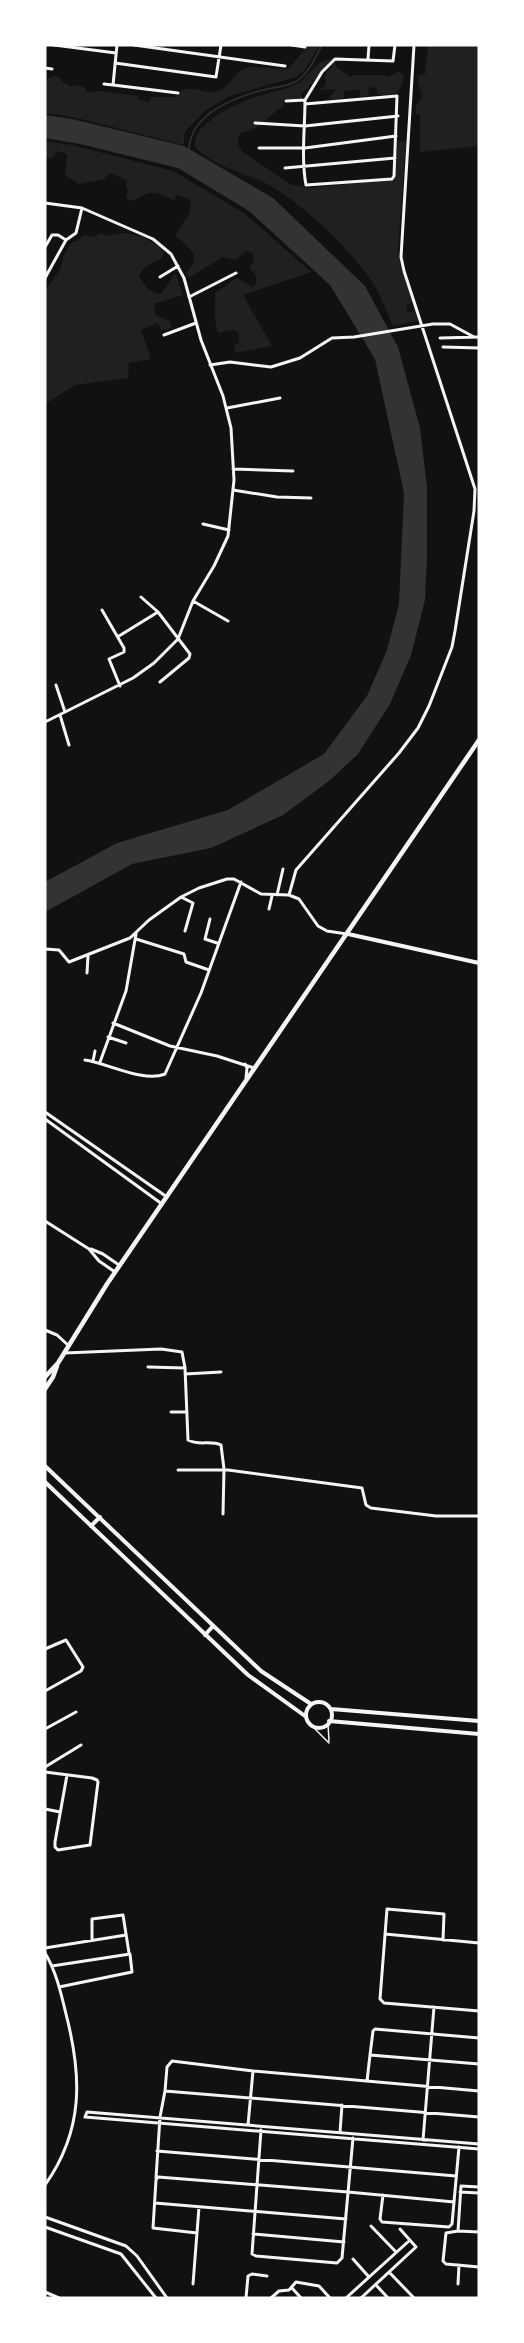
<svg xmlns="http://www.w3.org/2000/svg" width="524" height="2343" viewBox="0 0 524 2343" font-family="Jost,sans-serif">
  <rect width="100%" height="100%" fill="#111"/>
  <!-- green -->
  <path fill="#202020" d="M309 45H320L304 71 296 77 230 96 206 110 189 127 184 134V145L73 117 45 113V78L47 79 53 76 59 77 63 82 72 87 77 85 85 88 87 92 101 91 138 96V100L150 102 151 97H175C181 94 180 90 186 89 197 87 207 95 218 91 230 87 234 72 246 68 257 64 276 71 288 69Z
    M424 45H479V146L420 152V115L416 114C414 105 418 104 422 98L417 76 425 74 428 47H424Z
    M331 59 307 89 301 93 302 99H284L283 107C272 112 266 122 256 128 250 132 244 130 238 136V144L243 152 290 184 307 188 394 180 398 141 406 142 398 250 401 267 412 302 406 305 408 313 415 311 418 321 393 326C386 310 380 294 371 280 350 249 297 198 263 182 243 173 208 164 195 146 194 136 200 129 207 123 226 108 246 99 269 93 278 90 287 89 295 85 310 77 314 61 331 59Z
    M335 63 336 67 351 77 354 75H381L389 77 399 71 404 76C400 96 396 94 378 95L376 87 369 88 368 96 360 97V89L344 91V98L328 100 336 89 320 90 326 84V79L323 77Z
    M45 141 72 145 173 171 244 213 311 272 243 295 272 346 235 353 234 347 239 342V332L232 330 218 333C213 319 216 307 215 293L237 278 252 287 256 283V276L249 267 254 261 253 253 246 251 236 260 223 257 189 278 185 273C204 257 190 249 176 236 181 220 193 218 190 199L176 195 175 201C155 191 152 189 133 201L126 198 128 190 126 187 127 180 109 173 104 179 79 184 65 175 67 154 57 151 53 158H47L45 169Z
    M100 233 110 236C125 229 155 238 164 253L162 258 146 266 139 275C145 286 149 293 161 294L175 273 183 295 154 304 155 315 170 321 171 328 162 330 157 323 141 330 151 359 129 363 128 378 75 385 45 404V291L61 268 63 257 71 243 79 240 83 235 95 237Z"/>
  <!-- water -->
  <path fill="#333" d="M45 115 72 119 184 146 273 198 365 286 398 347 420 428 427 488V555L425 600 411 655 390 704 358 754 329 781 283 815 211 848 132 864 45 912V882L117 843 228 810 324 754 367 696 387 650 399 604 404 493 375 359 330 285 249 211 178 168 80 144 45 138Z"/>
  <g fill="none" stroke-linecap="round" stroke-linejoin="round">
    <!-- stream -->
    <path stroke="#333" stroke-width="1.5" d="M189 150C190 114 233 98 263 90 273 87 286 87 295 82 308 75 315 58 322 45"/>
    <!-- service -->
    <path stroke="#f5f5f5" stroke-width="1.5" d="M328 1724 329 1741
      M313 1727 329 1743"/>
    <!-- minor -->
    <path stroke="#f5f5f5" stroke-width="3" d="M54 45 116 53
      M117 45 113 85 178 93
      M134 45 285 66
      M292 45 305 47
      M368 59 369 45
      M115 63 216 77 221 45
      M45 68 52 69
      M104 84 113 85
      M286 101 305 100
      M305 104 397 96 394 176 392 179 306 185C301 158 305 128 305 100L322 72 335 59 393 61 395 45
      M255 123 305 126 398 116
      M259 148H305L396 136
      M285 168 395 158
      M45 203 82 208 153 239 171 254 184 278 201 340 223 396 231 428 234 480 228 536 214 566 193 601 178 639 154 663 133 678 45 722
      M45 247 52 235H58L66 240
      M160 277 178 266
      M45 278 66 240 76 233 82 208
      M189 297 236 273
      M164 335 196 323
      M440 338 479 337
      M443 347 479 348
      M210 365 230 362 271 367 300 358 332 338 354 337 433 324H450L474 337
      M227 408 280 398
      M233 469 293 471
      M233 490 277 497 311 498
      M203 524 229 530
      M141 597 158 612 190 654 189 658 160 682
      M193 601 228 621
      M102 610 124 648V652L109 659 120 686
      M119 636 158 612
      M56 685 65 712
      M60 715 69 745
      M277 895 283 869
      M289 895 296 870 399 753 418 728 429 706 452 647 455 631 474 511 475 489 404 271 401 257 414 45
      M181 897 193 903 185 931
      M269 909 272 896
      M210 919 205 939 217 943
      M136 939 184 954 186 962 209 970
      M45 949 59 950 69 962 130 938 149 920 181 897 199 888 227 879H234L261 894 289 895 299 899 318 926 327 931 347 934
      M87 973 88 956
      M113 1023 170 1046 217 1056 254 1068
      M108 1037 126 1043
      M85 1060C107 1063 144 1083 165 1074L201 993 241 882
      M93 1061 95 1051
      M100 1062 126 991 136 934
      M245 1064 247 1068 246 1078
      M45 1112 167 1197
      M45 1119 162 1204
      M45 1221 89 1249 99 1261 115 1272
      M91 1249 103 1254 119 1265
      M45 1330 57 1335 69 1346
      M65 1353 161 1349 182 1352 185 1368 188 1440C198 1446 211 1440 221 1445L224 1469 223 1514
      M148 1367 185 1368
      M185 1374 221 1372
      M171 1412H187
      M178 1470H228L362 1488 366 1505 371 1508 436 1516H479
      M45 1649 66 1640 83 1667 81 1671 45 1691
      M45 1729 76 1712
      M45 1767 81 1745
      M45 1772 92 1778 97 1780 98 1782 90 1845 58 1850 55 1847V1842L67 1775
      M45 1809 60 1812
      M385 1934 479 1943
      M92 1940V1919L123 1915 129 1953
      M443 1940 444 1914 387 1909 380 1999 384 2003 479 2011
      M45 1948 126 1935
      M45 1953C56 1971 61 1993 66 2014 82 2076 84 2130 45 2185
      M52 1966 130 1954 132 1972 59 1987
      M370 2055 373 2031 375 2029 479 2038
      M367 2081 370 2055 479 2064
      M479 2091 253 2071 172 2061 167 2067 165 2091 479 2117
      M85 2117 87 2112 479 2144
      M85 2117 479 2149
      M248 2125 253 2071
      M261 2130 252 2254 256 2256 337 2263 342 2258 353 2138
      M340 2132 342 2105
      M423 2140 434 2007
      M157 2151 456 2176
      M156 2178 160 2117 165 2091
      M460 2192 479 2193
      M383 2195 380 2219 382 2222 449 2227 452 2224 459 2147
      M155 2203 346 2219
      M45 2217 126 2246 137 2256 167 2298
      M371 2226 396 2252
      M45 2227 121 2254 156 2298
      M458 2231 461 2186 479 2187
      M479 2232 458 2231 446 2233 443 2261 446 2264 479 2267
      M197 2233 153 2228 156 2180 158 2177 348 2192 454 2202
      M253 2234 344 2242
      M353 2259 369 2277
      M389 2272 414 2298
      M193 2284 199 2207
      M458 2284 459 2265
      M376 2285 388 2298
      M292 2288 301 2298
      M45 2292 59 2298
      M246 2298 248 2276 252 2274 267 2276
      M271 2298 279 2291 289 2290 296 2282 319 2286 330 2298
      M346 2298 410 2240
      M361 2298 416 2247 400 2229"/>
    <!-- tertiary -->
    <path stroke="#f5f5f5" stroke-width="4" d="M348 934 479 963
      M45 1466 261 1671 311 1704
      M45 1482 248 1675 305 1716
      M91 1526 100 1517
      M205 1635 213 1626
      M306 1715a13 13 0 1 1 26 0a13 13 0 1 1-26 0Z
      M331 1709 479 1721
      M329 1721 479 1734"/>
    <!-- primary -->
    <path stroke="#f5f5f5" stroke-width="4.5" d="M45 1377 58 1363 107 1284 479 740
      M45 1389 53 1377 57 1366"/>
  </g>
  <!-- border -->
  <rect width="524" height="2343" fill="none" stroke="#ffffff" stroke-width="93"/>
</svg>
